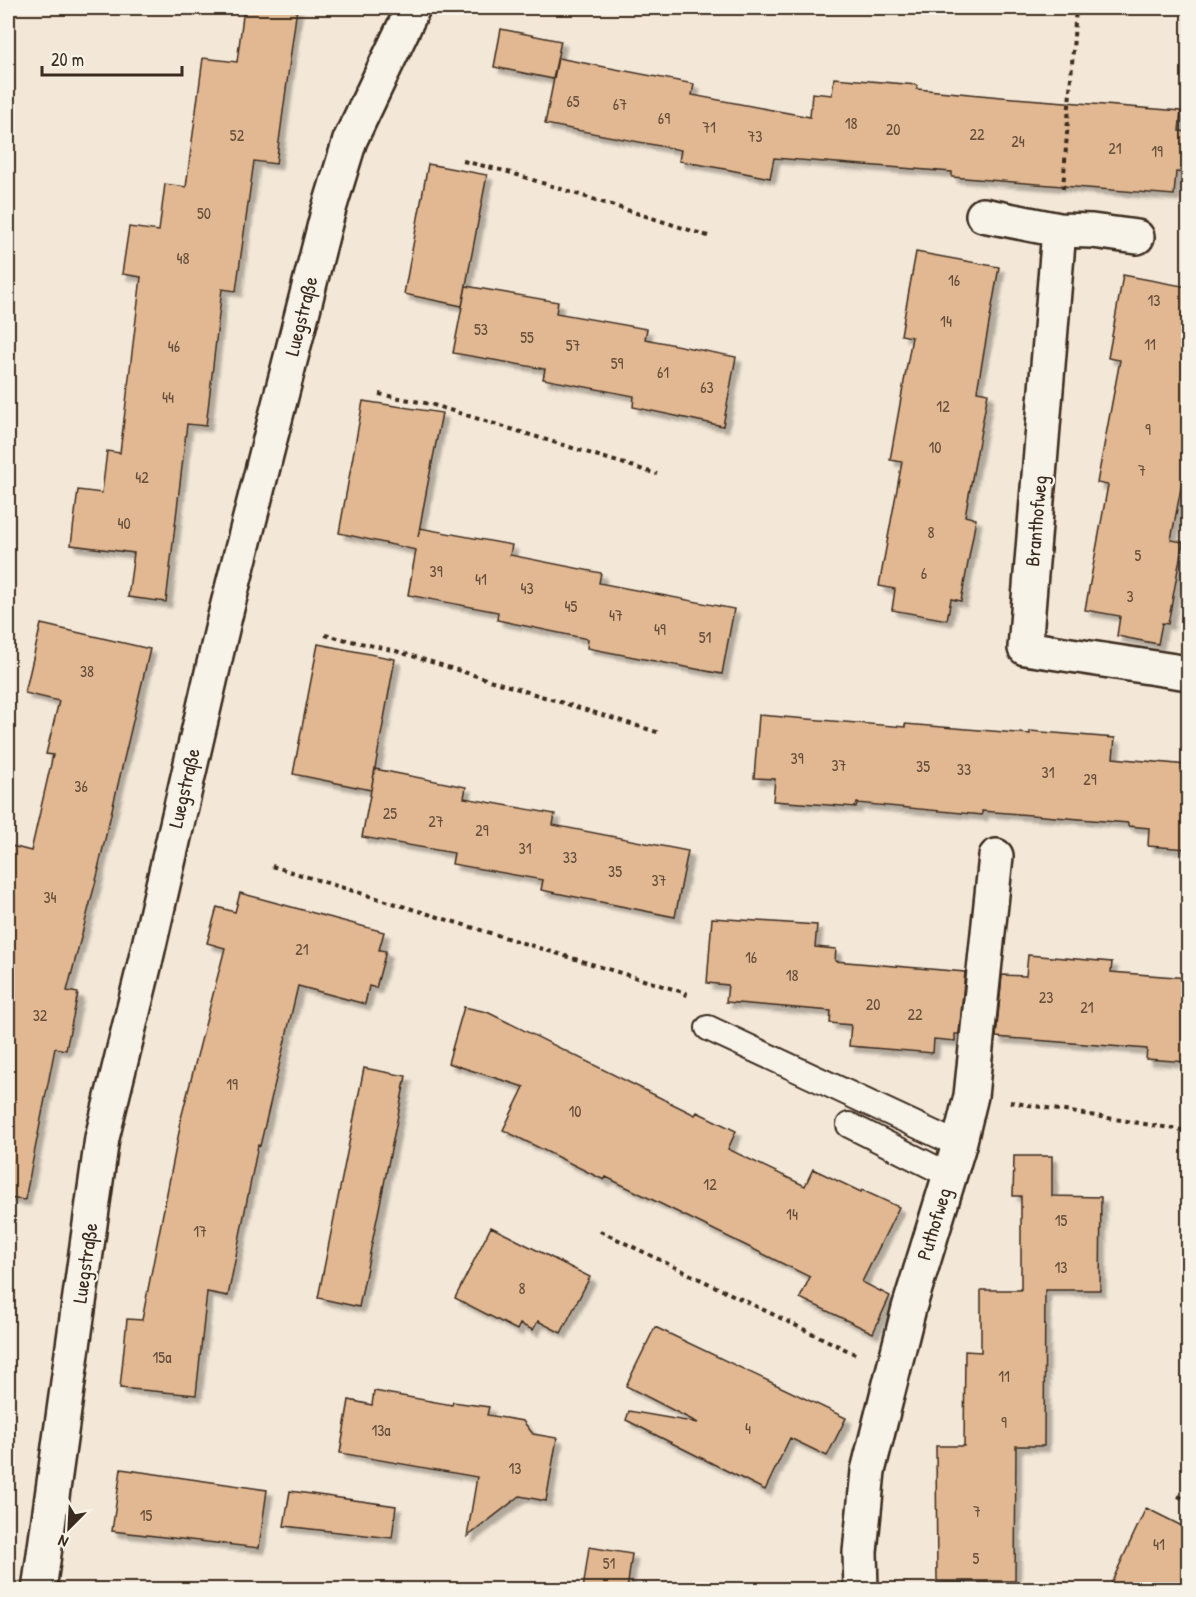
<svg xmlns="http://www.w3.org/2000/svg" width="1196" height="1597" viewBox="0 0 1196 1597" font-family="'Patrick Hand',sans-serif">
  <defs>
    <filter id="shadow"><feDropShadow dx="5.5" dy="5.5" stdDeviation="1.5" flood-color="#0004"/></filter>
  </defs>
  <rect width="100%" height="100%" fill="#f3e7d7"/>
  <filter id="ink" filterUnits="userSpaceOnUse"><feTurbulence type="fractalNoise" baseFrequency=".0167" numOctaves="2"/><feDisplacementMap in="SourceGraphic" scale="12" xChannelSelector="R" yChannelSelector="G"/><feConvolveMatrix kernelMatrix="1 2 1 2 8 2 1 2 1" color-interpolation-filters="sRGB"/></filter>
  <g filter="url(#ink)">
    <!-- building -->
    <path fill="#e1b892" stroke="#3b2a1e" stroke-width="1.5" filter="url(#shadow)" d="M244 8H297L276 164 254 161 236 291 222 289 206 426 187 424 166 602 128 597 134 553 71 545 78 490 102 493 107 451 120 453 141 277 122 274 129 227 159 231 165 184 186 187 203 58 237 62Z
      M501 29 561 41 553 79 494 67Z
      M558 58 694 84 692 95 810 117 812 93 832 95 834 78 917 85V89L1001 97 1181 111 1179 131 1188 132V173L1176 172 1174 195 952 177V172L774 158 770 178 725 169 679 161 681 150 545 124Z
      M428 164 487 175 462 306 404 294Z
      M916 252 999 267 977 391 988 393 965 516 976 519 961 601 951 599 947 620 892 610 895 589 879 586 902 462 890 460 912 337 901 335Z
      M1123 275 1188 287V452L1171 540 1183 542 1168 624 1162 623 1158 644 1117 636 1120 616 1085 610 1108 485 1097 483 1120 360 1108 358Z
      M466 286 558 302 556 313 647 329 645 339 736 357 723 426 633 407 634 396 543 379 545 369 453 353Z
      M363 401 442 413 427 488 418 537 420 528 512 545 510 555 601 573 599 583 734 609 722 674 587 648 588 639 497 620 498 612 408 595 416 550 339 533Z
      M41 624 150 649 98 869H99L67 991 78 993 66 1050 55 1048 25 1200 8 1198V845L31 851 53 755 46 754 59 701 25 693Z
      M318 644 395 659 371 790 293 774Z
      M759 715 905 727V724L1030 734V731L1115 738 1113 758 1188 765V849L1148 846 1149 828 1128 826V823L982 811V815L857 803 856 807 773 801 775 779 754 778Z
      M375 769 466 787 464 798 555 814 553 825 688 851 675 917 541 890 543 880 452 864 454 853 362 837Z
      M240 893 384 932 379 950 386 951 376 988 369 986 365 1004 298 986 260 1146 258 1145 228 1296 207 1292 196 1395 120 1388 127 1319 142 1320 180 1127 179 1126 225 948 207 943 217 907 235 912Z
      M712 918 817 925 815 947 836 949 835 961 965 972 959 1034H955V1041L934 1039 933 1053 849 1046 851 1025 830 1023 831 1011 726 1002 728 985 707 983Z
      M1028 955 1112 962 1111 972 1188 978V1062L1146 1059 1147 1049 996 1037 1002 975 1026 976Z
      M464 1007 487 1012 695 1115 697 1112 736 1131 728 1149 805 1186 813 1169 861 1192 862 1190 899 1207 862 1282 890 1296 873 1333 800 1298 810 1277 606 1177 604 1180 503 1130 524 1087 448 1063Z
      M364 1068 406 1076 359 1307 318 1298Z
      M1014 1156H1052V1196L1101 1197 1100 1290H1045L1044 1446H1016L1015 1581H937L936 1446H964L965 1351 981 1352V1290H1021V1196H1013Z
      M491 1227 590 1277 561 1333 538 1321 533 1330 520 1324 517 1330 455 1298Z
      M655 1327 846 1418 827 1456 790 1438 765 1490 626 1420 629 1411 698 1423 626 1386Z
      M374 1391 452 1405 453 1402 489 1407 487 1415 523 1421 533 1434 557 1438 546 1501 520 1496 467 1537 477 1477 340 1453 349 1400 372 1405Z
      M121 1469 267 1490 259 1548 112 1531Z
      M290 1491 396 1506 392 1538 284 1526Z
      M1146 1508 1188 1529V1590H1108Z
      M589 1547 632 1554 627 1590H583Z"/>
    <g fill="none" stroke-linecap="round" stroke-linejoin="round">
      <!-- service casing -->
      <g stroke="#3b2a1e" stroke-width="28">
        <path id="service" d="M708 1028 959 1145
          M849 1125 949 1175"/>
      </g>
      <!-- minor casing -->
      <g stroke="#3b2a1e" stroke-width="38">
        <path id="minor" d="M983 215 1059 230 1092 231 1137 237
          M1059 230 1025 648 1188 673
          M39 1590 102 1138 144 967 225 616 328 212 350 140 413 8
          M861 1590 860 1552 868 1471 909 1308 959 1145 971 1096 996 856"/>
      </g>
      <!-- path -->
      <path stroke="#3b2a1e" stroke-width="4" stroke-dasharray="4.5 4.5" stroke-linecap="butt" d="M463 161 505 171 708 236
        M1063 189 1076 8
        M379 394 430 404 657 474
        M325 635 396 651 660 733
        M272 866 686 993 684 999
        M1010 1102 1188 1131
        M600 1231 855 1354
        M1178 1496 1188 1501"/>
      <!-- service -->
      <use href="#service" stroke="#f7f3e8" stroke-width="24"/>
      <!-- minor -->
      <use href="#minor" stroke="#f7f3e8" stroke-width="33"/>
    </g>
  </g>
  <g text-anchor="middle" stroke-width="4.5" stroke-linejoin="round" paint-order="stroke">
    <!-- number labels -->
    <g font-size="16" fill="#644e3b">
      <text x="573" y="107">65</text>
      <text x="620" y="110">67</text>
      <text x="664" y="124">69</text>
      <text x="851" y="129">18</text>
      <text x="709" y="133">71</text>
      <text x="893" y="135">20</text>
      <text x="977" y="140">22</text>
      <text x="237" y="141">52</text>
      <text x="755" y="142">73</text>
      <text x="1018" y="147">24</text>
      <text x="1115" y="154">21</text>
      <text x="1157" y="157">19</text>
      <text x="204" y="219">50</text>
      <text x="183" y="264">48</text>
      <text x="954" y="286">16</text>
      <text x="1154" y="306">13</text>
      <text x="946" y="327">14</text>
      <text x="481" y="335">53</text>
      <text x="527" y="343">55</text>
      <text x="1150" y="350">11</text>
      <text x="573" y="351">57</text>
      <text x="174" y="352">46</text>
      <text x="617" y="369">59</text>
      <text x="663" y="378">61</text>
      <text x="707" y="393">63</text>
      <text x="168" y="403">44</text>
      <text x="943" y="412">12</text>
      <text x="1148" y="435">9</text>
      <text x="935" y="453">10</text>
      <text x="1142" y="476">7</text>
      <text x="142" y="483">42</text>
      <text x="124" y="529">40</text>
      <text x="931" y="538">8</text>
      <text x="1138" y="561">5</text>
      <text x="436" y="577">39</text>
      <text x="924" y="579">6</text>
      <text x="481" y="585">41</text>
      <text x="527" y="594">43</text>
      <text x="1130" y="602">3</text>
      <text x="571" y="612">45</text>
      <text x="616" y="621">47</text>
      <text x="660" y="635">49</text>
      <text x="705" y="643">51</text>
      <text x="87" y="677">38</text>
      <text x="797" y="764">39</text>
      <text x="839" y="771">37</text>
      <text x="923" y="772">35</text>
      <text x="964" y="775">33</text>
      <text x="1048" y="778">31</text>
      <text x="1090" y="785">29</text>
      <text x="81" y="792">36</text>
      <text x="390" y="819">25</text>
      <text x="436" y="827">27</text>
      <text x="482" y="836">29</text>
      <text x="525" y="854">31</text>
      <text x="570" y="863">33</text>
      <text x="615" y="877">35</text>
      <text x="659" y="886">37</text>
      <text x="50" y="903">34</text>
      <text x="302" y="955">21</text>
      <text x="751" y="963">16</text>
      <text x="792" y="981">18</text>
      <text x="1046" y="1003">23</text>
      <text x="873" y="1010">20</text>
      <text x="1087" y="1013">21</text>
      <text x="915" y="1020">22</text>
      <text x="40" y="1021">32</text>
      <text x="232" y="1090">19</text>
      <text x="575" y="1117">10</text>
      <text x="710" y="1190">12</text>
      <text x="792" y="1220">14</text>
      <text x="1061" y="1226">15</text>
      <text x="200" y="1237">17</text>
      <text x="1061" y="1273">13</text>
      <text x="522" y="1294">8</text>
      <text x="162" y="1363">15a</text>
      <text x="1004" y="1382">11</text>
      <text x="1004" y="1428">9</text>
      <text x="748" y="1434">4</text>
      <text x="381" y="1436">13a</text>
      <text x="515" y="1474">13</text>
      <text x="977" y="1517">7</text>
      <text x="146" y="1521">15</text>
      <text x="1159" y="1550">41</text>
      <text x="976" y="1564">5</text>
      <text x="609" y="1569">51</text>
    </g>
    <!-- street labels -->
    <g font-size="20" fill="#3b2a1e" stroke="#f7f3e8">
      <text transform="translate(301 316) rotate(-76)" y="7">Luegstraße</text>
      <text transform="translate(1036 521) rotate(-85)" y="7">Branthofweg</text>
      <text transform="translate(184 788) rotate(-77)" y="7">Luegstraße</text>
      <text transform="translate(934 1224) rotate(-73)" y="7">Puthofweg</text>
      <text transform="translate(85 1263) rotate(-82)" y="7">Luegstraße</text>
    </g>
  </g>
  <!-- margin -->
  <rect width="1196" height="1597" fill="none" stroke="#f7f3e8" stroke-width="30"/>
  <rect x="15" y="15" width="1166" height="1567" fill="none" stroke="#3b2a1e" stroke-width="2" filter="url(#ink)"/>
  <!-- north arrow -->
  <g transform="translate(69 1528) rotate(204)" stroke="#f7f3e8" stroke-width="4.5" paint-order="stroke">
  <path d="M0-4.5L10 22L0 15L-10 22Z" fill="#3b2a1e"/>
  <text y="-9" font-size="16" font-weight="bold" text-anchor="middle" fill="#3b2a1e">N</text>
  </g>
  <!-- scale -->
  <path d="M42 66v9h140v-9" fill="none" stroke="#3b2a1e" stroke-width="3"/>
  <text x="51" y="66" font-size="18" fill="#3b2a1e" stroke="#f7f3e8" stroke-width="4.5" paint-order="stroke">20 m</text>
</svg>
